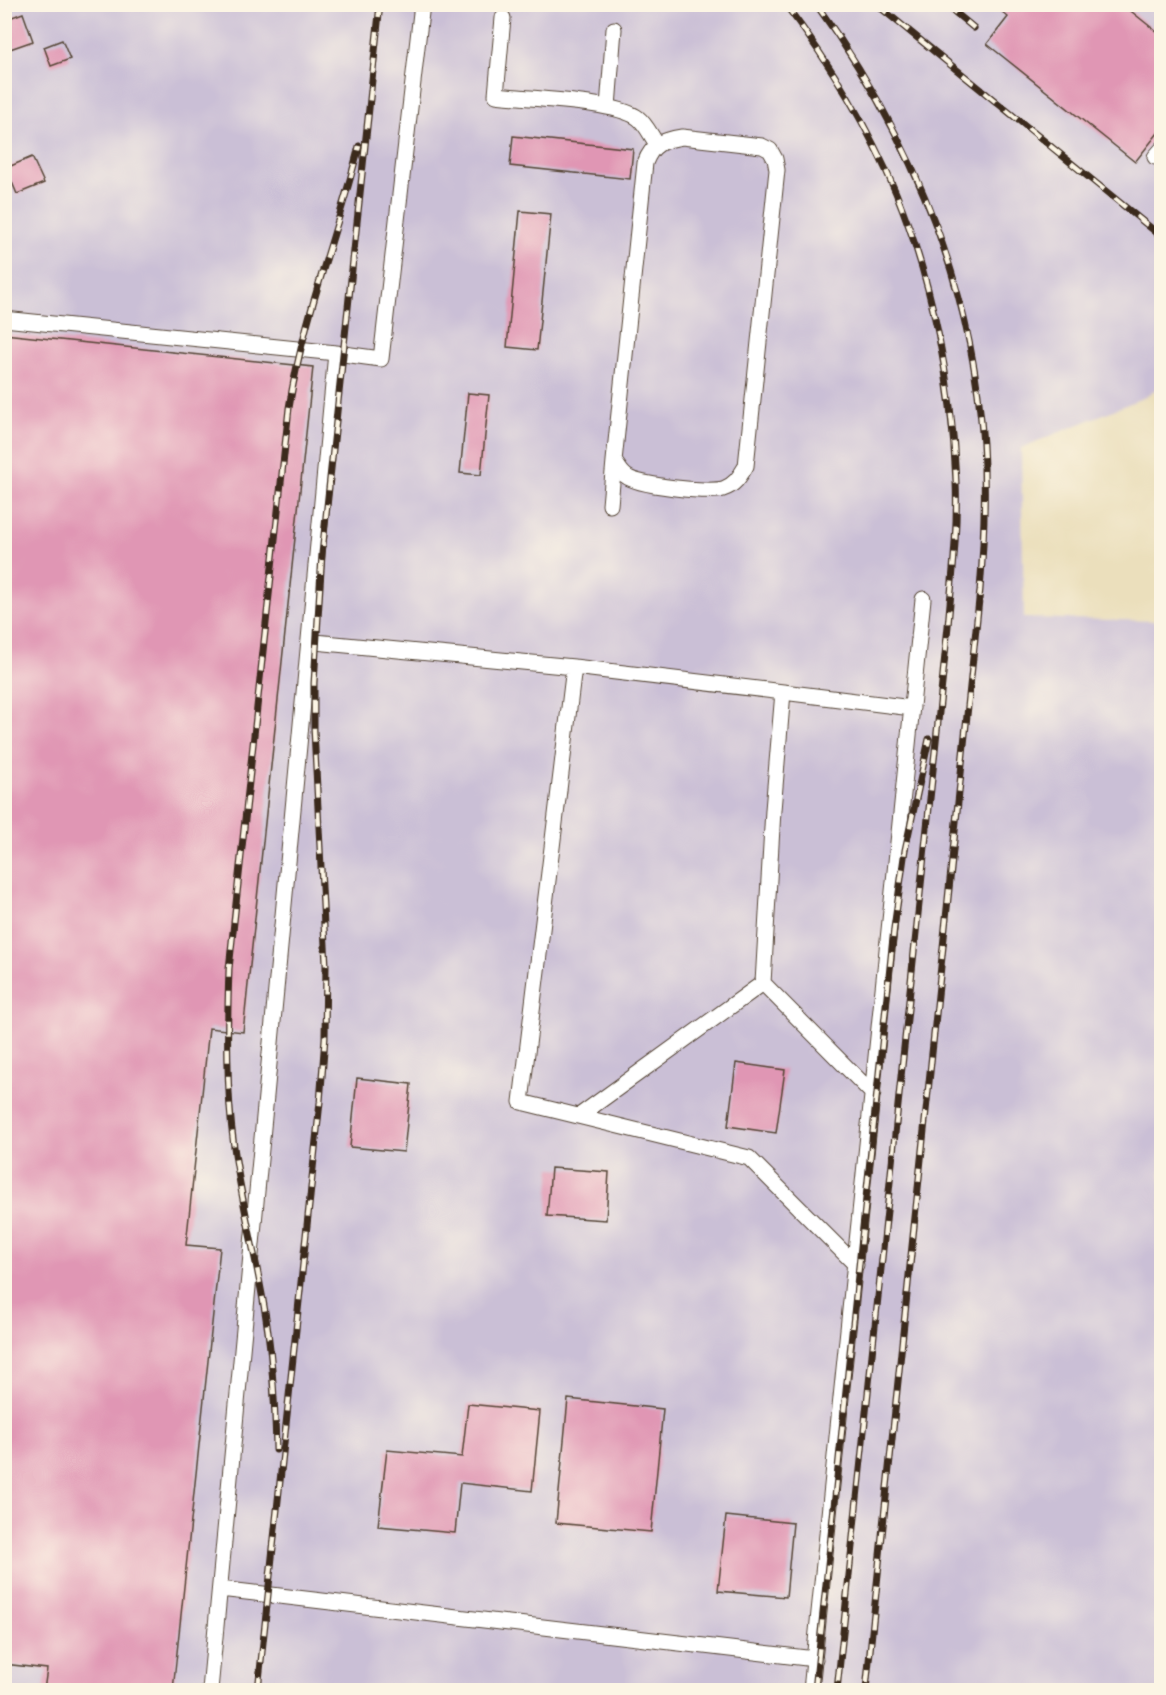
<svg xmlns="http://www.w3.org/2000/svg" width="1166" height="1695" viewBox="0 0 1166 1695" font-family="Dekko,sans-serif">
  <rect width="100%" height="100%" fill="#fcf5e5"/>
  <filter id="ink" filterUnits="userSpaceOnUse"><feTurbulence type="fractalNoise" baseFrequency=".0167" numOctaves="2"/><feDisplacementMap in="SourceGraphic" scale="12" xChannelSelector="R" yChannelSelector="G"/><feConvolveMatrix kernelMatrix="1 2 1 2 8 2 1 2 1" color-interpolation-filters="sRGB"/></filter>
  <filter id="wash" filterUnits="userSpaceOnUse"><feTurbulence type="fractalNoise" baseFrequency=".008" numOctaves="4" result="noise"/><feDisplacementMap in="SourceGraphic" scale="24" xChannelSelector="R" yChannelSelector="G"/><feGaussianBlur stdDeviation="1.35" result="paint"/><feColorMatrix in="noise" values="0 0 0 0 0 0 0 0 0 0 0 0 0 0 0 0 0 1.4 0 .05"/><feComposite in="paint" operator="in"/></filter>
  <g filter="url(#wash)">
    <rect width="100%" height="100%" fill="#ebdfbc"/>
    <!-- industrial -->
    <path fill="#cabfd6" d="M5 5H1161V386L1145 397 1021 448 1024 618 1161 621V1690H5Z"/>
    <g id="blocks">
      <!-- building -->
      <path fill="#e096b4" d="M993 4H1082L1086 7 1088 4H1122L1162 36V128L1135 162 987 44 1008 17Z
        M23 13 33 41 10 49 4 35V20Z
        M62 40 70 59 51 66 44 47Z
        M513 136 633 149 630 179 510 166Z
        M32 157 44 183 17 194 6 168Z
        M520 211 551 214 537 350 507 347Z
        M4 334 313 367 243 1032 209 1028 186 1245 220 1248 173 1690H44L47 1669 4 1664Z
        M468 393 489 395 481 475 460 473Z
        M736 1063 785 1070 776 1133 728 1126Z
        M357 1078 411 1084 404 1152 350 1147Z
        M551 1168 609 1172 606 1220 547 1216Z
        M568 1399 663 1409 651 1532 556 1523Z
        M468 1404 540 1411 532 1491 460 1483 455 1533 378 1526 387 1450 462 1457Z
        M726 1516 793 1523 786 1597 718 1591Z"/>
    </g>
  </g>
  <g filter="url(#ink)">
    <use href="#blocks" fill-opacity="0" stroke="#554536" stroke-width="1.5"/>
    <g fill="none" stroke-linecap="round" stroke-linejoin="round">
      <!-- service casing -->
      <g stroke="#554536" stroke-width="17">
        <path id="service" d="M503 18 496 95C528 99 615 101 638 118 646 124 651 136 657 144
          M608 107 614 29
          M682 137 762 146 770 150 775 159 777 170 746 466C740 476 735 485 723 489 709 493 637 486 626 476 621 473 618 466 614 461L645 163C652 144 663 140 682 137Z
          M1155 157 1162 149
          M4 319 336 353 210 1690
          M336 353 381 359 422 4
          M610 505 614 461
          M309 639 315 642 574 667 783 692 773 810 763 983 873 1094
          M574 667 521 1102 749 1158 856 1265
          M783 692 912 708
          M579 1116 763 983
          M220 1589 815 1659
          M811 1690 923 599"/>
      </g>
      <!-- service -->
      <use href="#service" stroke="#fff" stroke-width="15"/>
      <!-- rail casing -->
      <g stroke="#3b2a1e" stroke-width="7">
        <path id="rail" d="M785 4C829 62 868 126 896 193 933 283 952 384 956 481 958 530 952 578 948 626L837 1690
          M816 4C911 136 972 281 983 444 986 493 984 541 980 590L866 1690
          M876 4 1162 237
          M945 4 974 28
          M276 1450C275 1400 272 1349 263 1300 254 1249 241 1198 234 1147 226 1088 227 1028 229 969L289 408C303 318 337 234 359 146
          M258 1690 320 1102 325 1038 326 965 314 730V683L322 554 380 4
          M815 1690 894 928 905 850 929 739"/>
      </g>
      <!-- rail -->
      <use href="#rail" stroke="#fcf5e5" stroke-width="4.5" stroke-dasharray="14" stroke-linecap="butt"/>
    </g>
  </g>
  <!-- margin -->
  <rect width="1166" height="1695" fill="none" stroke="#fcf5e5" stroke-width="24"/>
</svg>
